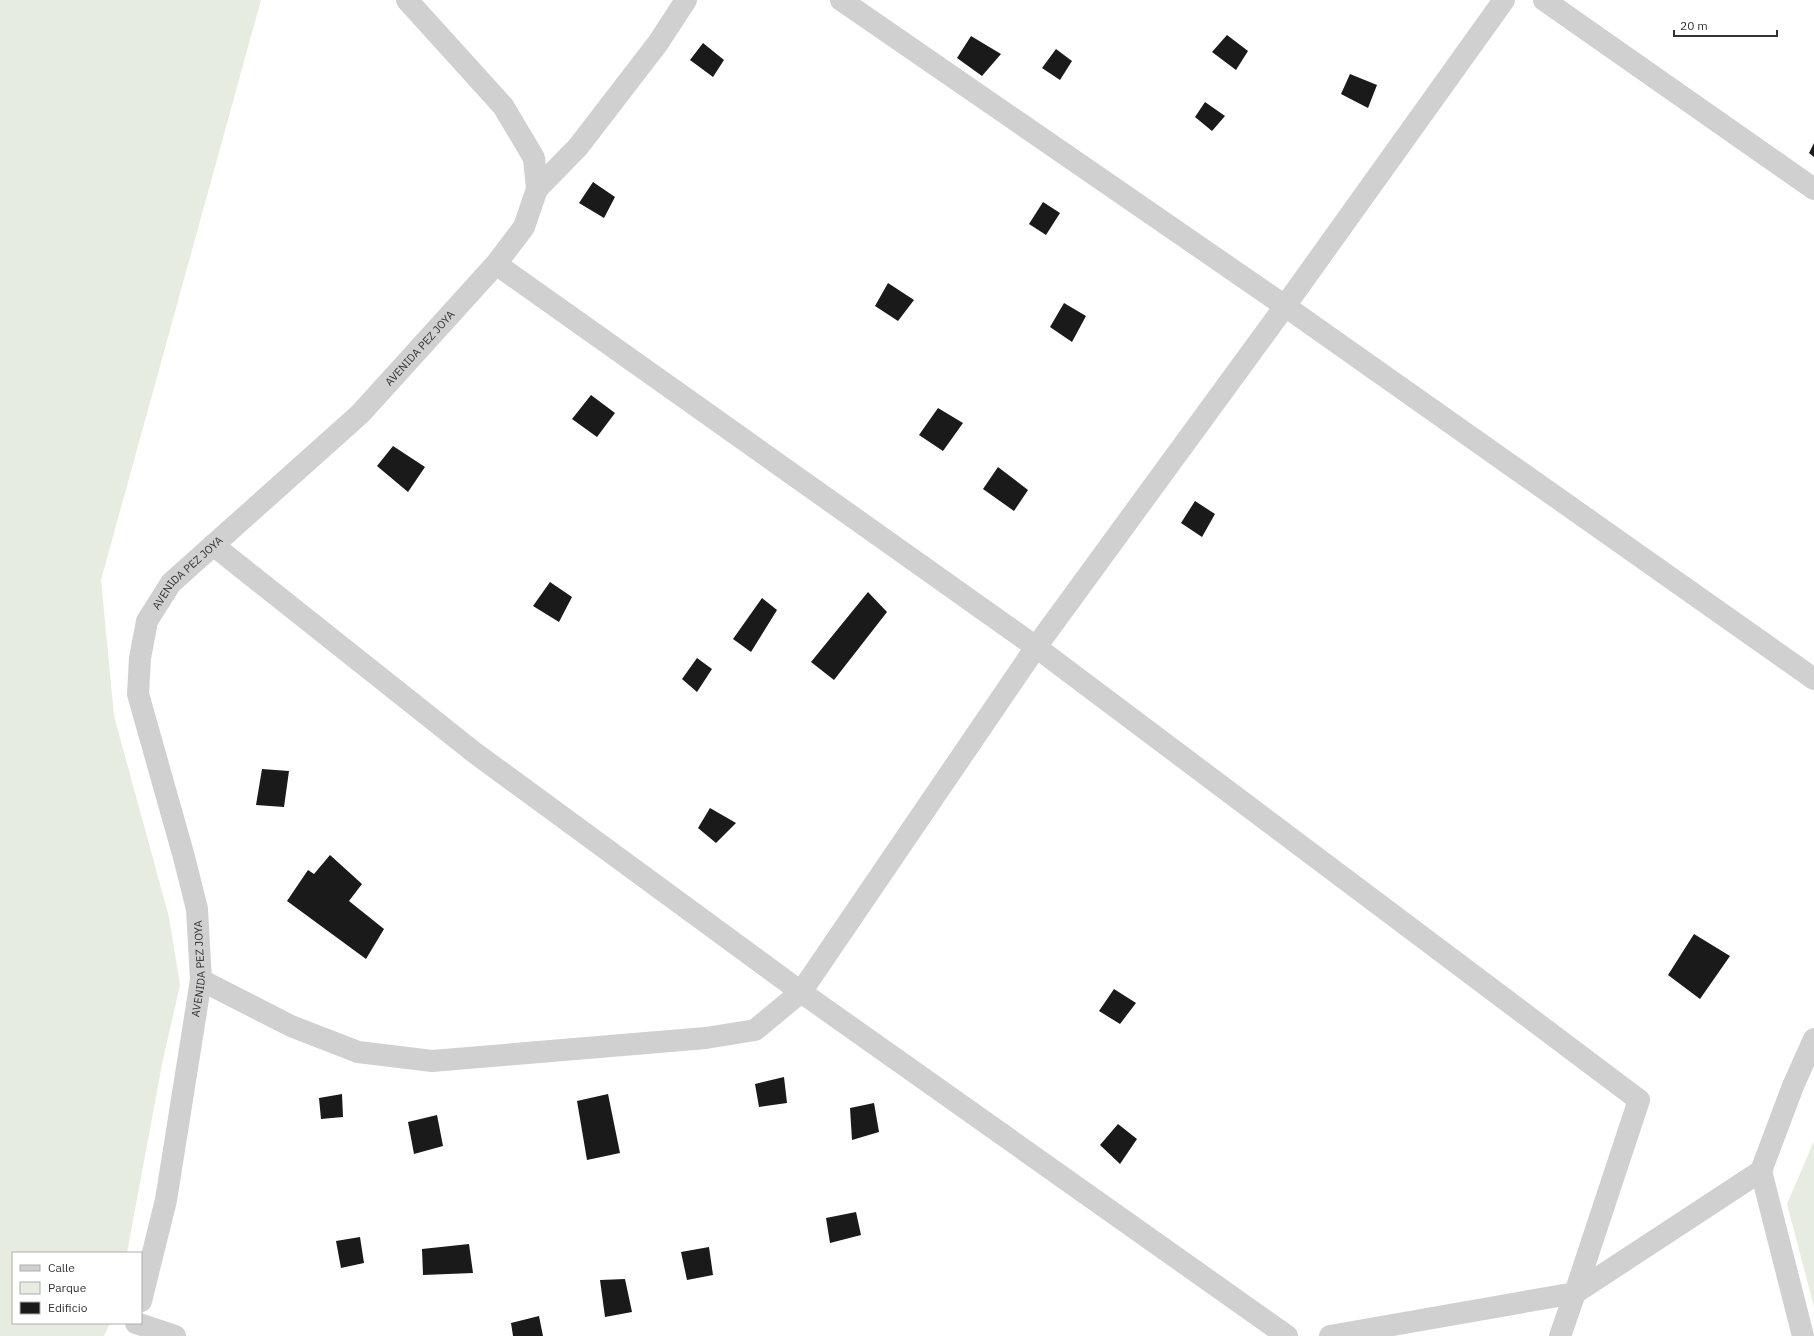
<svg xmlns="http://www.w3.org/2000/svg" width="1814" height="1336" viewBox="0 0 1814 1336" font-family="'IBM Plex Sans',sans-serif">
  <rect width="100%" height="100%" fill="#fff"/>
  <!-- green -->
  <path fill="#e6ecdf" d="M0 0H261L101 580 114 716 169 917 180 985 162 1064 127 1253H13V1323H110L104 1336H0Z
    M1814 1141V1307L1787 1204Z"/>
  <!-- building -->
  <path fill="#1a1a1a" d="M1227 35 1248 51 1236 70 1212 52Z
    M971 36 1001 54 982 76 957 58Z
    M703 43 724 60 713 77 690 60Z
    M1056 49 1072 61 1060 80 1042 68Z
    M1350 74 1377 85 1368 108 1341 94Z
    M1205 102 1225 116 1212 131 1195 117Z
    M1814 143V157L1809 153Z
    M593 182 615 197 604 218 579 203Z
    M1043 202 1060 213 1046 235 1029 224Z
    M888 283 914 300 898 321 875 306Z
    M1064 303 1086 316 1072 342 1050 327Z
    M591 395 615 413 597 437 572 419Z
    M938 408 963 423 943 451 919 435Z
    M393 446 425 467 408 492 377 466Z
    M998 467 1028 490 1014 511 983 489Z
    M1195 501 1215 514 1202 537 1181 523Z
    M550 582 572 597 559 622 533 606Z
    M868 592 887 612 834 680 811 662Z
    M762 598 777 610 751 652 733 639Z
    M697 658 712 669 697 692 682 679Z
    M262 769 289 771 284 807 256 805Z
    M710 808 736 823 716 843 698 828Z
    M330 855 362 884 349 901 384 929 366 959 287 901 308 870 314 874Z
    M1694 934 1730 956 1700 999 1668 975Z
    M1114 989 1136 1003 1120 1024 1099 1011Z
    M784 1077 787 1103 759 1107 755 1084Z
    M342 1094 343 1117 321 1119 319 1098Z
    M608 1094 620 1153 587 1160 577 1101Z
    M874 1103 879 1132 852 1140 850 1108Z
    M437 1115 443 1146 414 1154 408 1122Z
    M1118 1124 1137 1139 1120 1164 1100 1145Z
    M856 1212 861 1235 830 1243 826 1218Z
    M360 1237 364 1263 341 1268 336 1241Z
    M469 1244 473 1273 423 1275 422 1249Z
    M709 1247 713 1275 687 1280 681 1252Z
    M625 1279 632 1312 605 1317 600 1280Z
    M539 1316 543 1336H513L511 1323Z"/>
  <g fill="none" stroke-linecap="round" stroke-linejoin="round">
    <!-- minor -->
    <g stroke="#d0d0d0" stroke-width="22">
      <path d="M841 0 1285 306 1814 679"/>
      <path d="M1544 0 1814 189"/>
      <path d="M537 189 578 147 658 43 686 0"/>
      <path d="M496 264 1036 647 1639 1100 1575 1293"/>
      <path d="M213 545 475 753 801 992 1287 1336"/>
      <path d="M201 980 291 1026 358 1052 432 1061 706 1038 755 1030 801 992 1036 647 1285 306 1504 0"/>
      <path d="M1761 1171 1803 1336"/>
      <path d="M1575 1293 1761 1171 1793 1086 1814 1039"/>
      <path id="s1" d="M141 1301 166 1200 201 980 197 909 184 857 138 694 140 658 147 621 171 583 360 414 496 264 524 227 537 189 534 158 503 106 407 0"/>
      <path d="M136 1323 175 1336"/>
      <path d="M1330 1336 1575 1293 1560 1336"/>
    </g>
  </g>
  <g text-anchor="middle" stroke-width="4" stroke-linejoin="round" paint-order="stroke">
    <!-- street labels -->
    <g font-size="11" fill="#333" stroke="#fff">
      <text dy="4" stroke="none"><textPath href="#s1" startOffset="1082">AVENIDA PEZ JOYA</textPath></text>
      <text dy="4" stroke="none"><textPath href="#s1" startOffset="758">AVENIDA PEZ JOYA</textPath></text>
      <text dy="4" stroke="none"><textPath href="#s1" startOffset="338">AVENIDA PEZ JOYA</textPath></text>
    </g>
  </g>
  <!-- legend -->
  <rect x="12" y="1252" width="130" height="72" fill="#ffffff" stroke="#adadad"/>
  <rect x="20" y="1265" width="20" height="6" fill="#d0d0d0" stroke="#adadad"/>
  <text x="48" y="1272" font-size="12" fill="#333333">Calle</text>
  <rect x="20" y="1282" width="20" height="12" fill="#e6ecdf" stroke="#adadad"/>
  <text x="48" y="1292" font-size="12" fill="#333333">Parque</text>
  <rect x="20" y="1302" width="20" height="12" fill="#1a1a1a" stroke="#adadad"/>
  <text x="48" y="1312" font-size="12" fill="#333333">Edificio</text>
  <!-- scale -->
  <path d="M1674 30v6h103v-6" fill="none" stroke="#333333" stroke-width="2"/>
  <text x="1680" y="30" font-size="12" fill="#333333" stroke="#ffffff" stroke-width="3" paint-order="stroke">20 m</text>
</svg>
